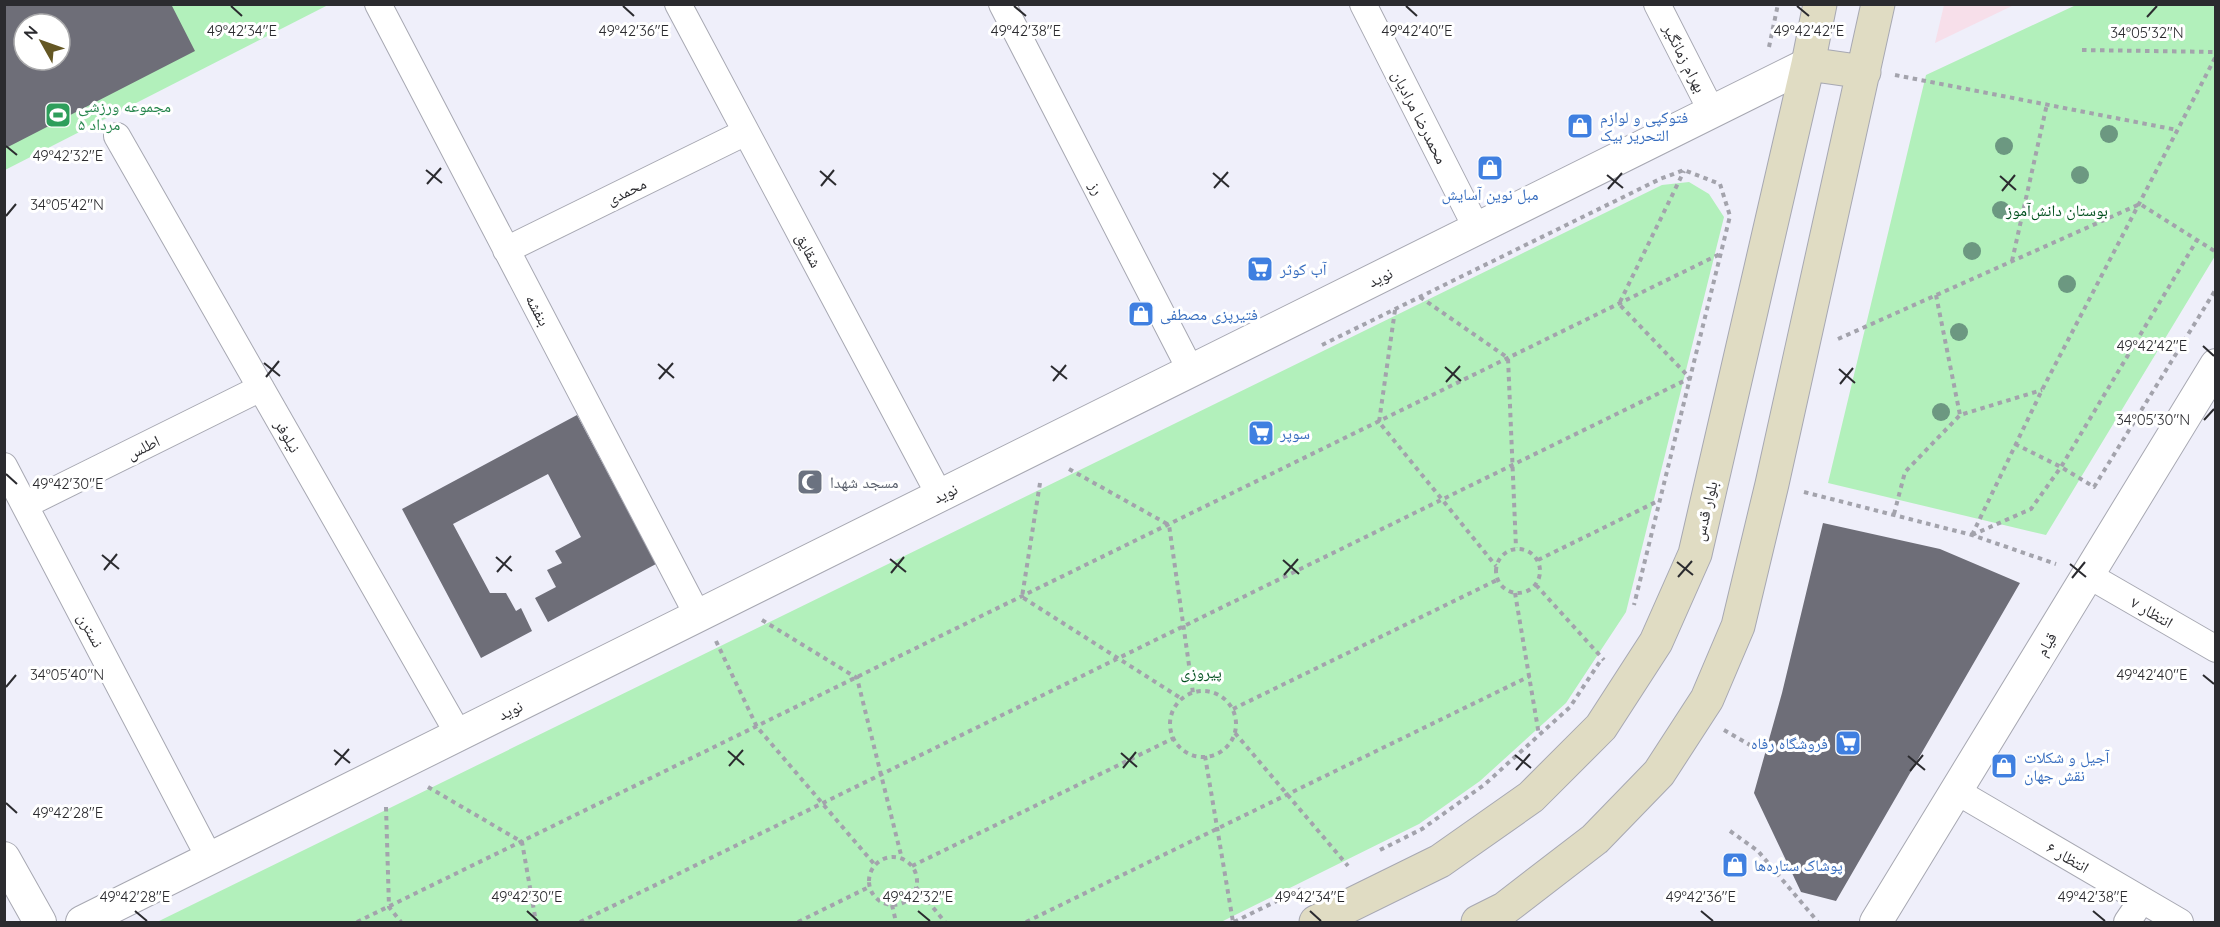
<svg xmlns="http://www.w3.org/2000/svg" width="2220" height="927" viewBox="0 0 2220 927" font-family="Quicksand,'Noto Naskh Arabic',sans-serif">
  <rect width="100%" height="100%" fill="#efeffa"/>
  <!-- education -->
  <path fill="#f7dfea" d="M1944 5V4L2014 5 1935 43Z"/>
  <!-- green -->
  <path fill="#b2f0bb" fill-rule="evenodd" d="M5 5H328L5 170ZM24 24H60V60H24Z
    M2076 5H2215V256L2046 535 1828 483 1926 75Z
    M1689 182 1709 194 1724 217 1626 612 1566 703 1480 781 1419 824 1221 922H157L1662 185Z"/>
  <!-- building -->
  <path fill="#6e6e78" fill-rule="evenodd" d="M4 4H171L195 51 4 149ZM24 24H60V60H24Z
    M577 415 656 564 548 622 535 598 556 587 547 570 562 563 555 551 581 537 548 474 453 524 490 593H506L516 611 521 608 532 631 481 658 402 509Z
    M1823 523 1940 549 2020 583 1836 901 1801 892 1754 793 1782 693Z"/>
  <g fill="none" stroke-linecap="round" stroke-linejoin="round">
    <!-- minor casing -->
    <g stroke="#a7a8b2" stroke-width="28">
      <path id="minor" d="M378 4 698 616
        M678 4 940 496
        M1002 4 1191 371
        M1363 4 1477 229
        M1657 4 1712 112
        M117 136 459 735
        M506 250 746 132
        M4 466 210 859
        M25 505 261 388
        M2088 575 2216 649
        M1956 791 2180 922
        M2127 922 2142 900"/>
    </g>
    <!-- tertiary casing -->
    <g stroke="#a7a8b2" stroke-width="34">
      <path id="tertiary" d="M4 858 40 922
        M82 922 1808 64
        M1876 922 2216 365"/>
    </g>
    <!-- secondary casing -->
    <g stroke="#a7a8b2" stroke-width="35">
      <path id="secondary" d="M1808 64 1864 72
        M1316 922 1440 861 1531 797 1601 727 1656 642 1695 554 1808 64 1820 4
        M1478 922 1504 909 1595 839 1659 773 1707 699 1738 626 1772 484 1878 4"/>
    </g>
    <!-- path -->
    <path stroke="#a3a3ac" stroke-width="4" stroke-dasharray="4.5 4.5" stroke-linecap="butt" d="M1769 47 1778 4
      M2082 50 2216 52
      M1895 75 2177 130
      M2012 261 2047 104
      M1936 295 1960 415
      M1420 297 1508 358 1516 548
      M1395 310 1379 422 1496 566
      M1838 339 2140 204 2216 252
      M1322 345 1660 179 1684 170 1720 184 1730 216 1634 605
      M2015 444 2061 467 2094 487 2216 289
      M1069 469 1169 525 1193 693
      M1040 483 1022 597 1182 699
      M1804 492 1972 535 2056 564
      M1894 514 1905 472 1960 415 2042 390
      M1972 535 2042 390 2216 56
      M1972 535 2031 509 2061 467 2197 240
      M1496 571a22 22 0 1 1 44 0a22 22 0 1 1-44 0Z
      M1538 560 1660 500
      M1536 585 1604 660
      M1515 593 1539 735
      M762 620 857 678 902 859
      M716 641 757 727 875 865
      M1170 724a33 33 0 1 1 66 0a33 33 0 1 1-66 0Z
      M1233 709 1497 580
      M1724 730 1750 745
      M1235 733 1348 866
      M1205 756 1233 922
      M428 787 522 842 536 922
      M386 807 389 907 401 922
      M1730 831 1758 851 1818 922
      M1380 850 1422 829 1484 785 1570 707 1601 660
      M869 881a24 24 0 1 1 48 0a24 24 0 1 1-48 0Z
      M912 866 1174 738
      M916 887 945 922
      M892 905 896 922
      M357 922 1720 254
      M580 922 1690 378 1619 304 1684 171
      M798 922 869 887
      M1026 922 1530 676
      M1234 922 1301 889"/>
    <!-- minor -->
    <use href="#minor" stroke="#fff" stroke-width="26"/>
    <!-- tertiary -->
    <use href="#tertiary" stroke="#fff" stroke-width="32"/>
    <!-- secondary -->
    <use href="#secondary" stroke="#e0dcc3" stroke-width="33"/>
  </g>
  <!-- trees -->
  <g fill="#6c9881">
    <circle cx="2109" cy="134" r="9"/>
    <circle cx="2004" cy="146" r="9"/>
    <circle cx="2080" cy="175" r="9"/>
    <circle cx="2001" cy="210" r="9"/>
    <circle cx="1972" cy="251" r="9"/>
    <circle cx="2067" cy="284" r="9"/>
    <circle cx="1959" cy="332" r="9"/>
    <circle cx="1941" cy="412" r="9"/>
  </g>
  <!-- ticks -->
  <path fill="none" stroke="#2b2b2f" stroke-width="2" d="M231 6 242 16M623 6 634 16M1014 6 1026 16M1406 6 1417 16M1797 6 1809 16M2147 17 2157 6M6 146 17 155M426 170 442 183M820 171 836 185M1213 173 1229 187M1607 175 1623 188M2000 176 2016 190M427 184 441 168M821 186 834 170M1214 188 1228 172M1608 189 1622 173M2002 191 2015 175M6 216 16 204M2203 346 2214 356M264 363 280 376M658 364 674 378M1051 366 1067 379M1445 367 1461 381M1839 369 1855 383M266 377 279 361M659 379 673 363M1053 381 1066 365M1446 382 1460 366M1840 384 1853 368M2204 420 2214 409M6 474 17 484M102 555 119 569M496 557 512 571M890 559 906 572M1283 560 1299 574M1677 562 1693 575M2070 564 2086 577M104 570 117 554M497 572 511 556M891 573 904 557M1284 575 1298 559M1678 577 1692 561M2072 578 2085 562M2203 675 2214 684M6 687 16 675M334 750 350 763M728 751 744 765M1121 753 1137 767M1515 755 1531 768M1908 756 1925 770M335 765 349 749M729 766 743 750M1123 768 1136 752M1516 770 1530 754M1910 771 1923 755M6 803 17 813M135 911 147 921M527 911 538 921M918 911 930 921M1310 911 1321 921M1701 911 1713 921M2093 911 2105 921"/>
  <!-- icons -->
  <defs>
    <g id="stadium-square" transform="scale(1.35)"><rect x="-9" y="-9" width="18" height="18" rx="4" fill="#2e9e5b" stroke="#fff"/><path d="M0-5a6.5 5 0 1 0 0 10a6.5 5 0 1 0 0-10ZM-3.5-1.8h7v3.6h-7Z" fill="#fff"/></g>
    <g id="shop-square" transform="scale(1.35)"><rect x="-9" y="-9" width="18" height="18" rx="4" fill="#3f7fe0" stroke="#fff"/><path d="M-5-2.5h2.3a2.7 3.5 0 0 1 5.4 0H5L5.5 6h-11ZM-1.5-2.5h3a1.5 2.3 0 0 0-3 0Z" fill="#fff"/></g>
    <g id="supermarket-square" transform="scale(1.35)"><rect x="-9" y="-9" width="18" height="18" rx="4" fill="#3f7fe0" stroke="#fff"/><path d="M-6-5.5h2.5l.6 2H6L4.5 2H-2.5L-4.4-4H-6ZM-1.5 3.2a1.3 1.3 0 1 0 .1 0ZM3 3.2a1.3 1.3 0 1 0 .1 0Z" fill="#fff"/></g>
    <g id="mosque-square" transform="scale(1.35)"><rect x="-9" y="-9" width="18" height="18" rx="4" fill="#6b7280" stroke="#fff"/><path d="M3.5-4.9A6 6 0 1 0 3.5 4.9A5 5 0 1 1 3.5-4.9Z" fill="#fff"/></g>
  </defs>
  <g fill-rule="evenodd">
    <use href="#stadium-square" x="58" y="115"/>
    <use href="#shop-square" x="1580" y="126"/>
    <use href="#shop-square" x="1490" y="168"/>
    <use href="#supermarket-square" x="1260" y="269"/>
    <use href="#shop-square" x="1141" y="314"/>
    <use href="#supermarket-square" x="1261" y="433"/>
    <use href="#mosque-square" x="810" y="482"/>
    <use href="#supermarket-square" x="1848" y="743"/>
    <use href="#shop-square" x="2004" y="766"/>
    <use href="#shop-square" x="1735" y="865"/>
  </g>
  <g text-anchor="middle" stroke-width="6" stroke-linejoin="round" paint-order="stroke">
    <!-- street labels -->
    <g font-size="16" fill="#2b2b2f" stroke="#fff">
      <text transform="translate(1685 58) rotate(63)" y="6">بهرام زمانگیر</text>
      <text transform="translate(1420 117) rotate(63)" y="6">محمدرضا مرادیان</text>
      <text transform="translate(1097 188) rotate(63)" y="6">رز</text>
      <text transform="translate(626 191) rotate(-26)" y="6">محمدی</text>
      <text transform="translate(809 250) rotate(62)" y="6">شقایق</text>
      <text transform="translate(1380 277) rotate(-26)" y="6">نوید</text>
      <text transform="translate(538 310) rotate(62)" y="6">بنفشه</text>
      <text transform="translate(288 436) rotate(60)" y="6">نیلوفر</text>
      <text transform="translate(143 447) rotate(-26)" y="6">اطلس</text>
      <text transform="translate(945 493) rotate(-26)" y="6">نوید</text>
      <text transform="translate(1705 511) rotate(-77)" y="6">بلوار قدس</text>
      <text transform="translate(2152 612) rotate(30)" y="6">انتظار ۷</text>
      <text transform="translate(91 630) rotate(62)" y="6">نسترن</text>
      <text transform="translate(2046 644) rotate(-59)" y="6">قیام</text>
      <text transform="translate(510 710) rotate(-26)" y="6">نوید</text>
      <text transform="translate(2068 857) rotate(30)" y="6">انتظار ۶</text>
    </g>
    <!-- leisure labels -->
    <g font-size="16" fill="#27864d" stroke="#fff" text-anchor="start">
      <text x="78" y="112">مجموعه ورزشی<tspan x="78" dy="18">۵ مرداد</tspan></text>
    </g>
    <!-- shop labels -->
    <g font-size="16" fill="#366cbe" stroke="#fff" text-anchor="start">
      <text x="1600" y="123">فتوکپی و لوازم<tspan x="1600" dy="18">التحریر بیک</tspan></text>
      <text x="1490" y="200" text-anchor="middle">مبل نوین آسایش</text>
      <text x="1280" y="275">آب کوثر</text>
      <text x="1160" y="320">فتیرپزی مصطفی</text>
      <text x="1280" y="439">سوپر</text>
      <text x="1828" y="749" text-anchor="end">فروشگاه رفاه</text>
      <text x="2024" y="763">آجیل و شکلات<tspan x="2024" dy="18">نقش جهان</tspan></text>
      <text x="1754" y="871">پوشاک ستاره‌ها</text>
    </g>
    <!-- park labels -->
    <g font-size="16" fill="#00501e" stroke="#fff">
      <text x="2057" y="216">بوستان دانش‌آموز</text>
      <text x="1201" y="678">پیروزی</text>
    </g>
    <!-- worship labels -->
    <g font-size="16" fill="#5b616d" stroke="#fff" text-anchor="start">
      <text x="830" y="488">مسجد شهدا</text>
    </g>
  </g>
  <g font-size="15" text-anchor="middle" fill="#2b2b2f" stroke="#fff" stroke-width="6" stroke-linejoin="round" paint-order="stroke">
    <text x="242" y="36">49°42'34"E</text>
    <text x="634" y="36">49°42'36"E</text>
    <text x="1026" y="36">49°42'38"E</text>
    <text x="1417" y="36">49°42'40"E</text>
    <text x="1809" y="36">49°42'42"E</text>
    <text x="2147" y="38">34°05'32"N</text>
    <text x="68" y="161">49°42'32"E</text>
    <text x="67" y="210">34°05'42"N</text>
    <text x="2152" y="351">49°42'42"E</text>
    <text x="2153" y="425">34°05'30"N</text>
    <text x="68" y="489">49°42'30"E</text>
    <text x="2152" y="680">49°42'40"E</text>
    <text x="67" y="680">34°05'40"N</text>
    <text x="68" y="818">49°42'28"E</text>
    <text x="135" y="902">49°42'28"E</text>
    <text x="527" y="902">49°42'30"E</text>
    <text x="918" y="902">49°42'32"E</text>
    <text x="1310" y="902">49°42'34"E</text>
    <text x="1701" y="902">49°42'36"E</text>
    <text x="2093" y="902">49°42'38"E</text>
  </g>
  <!-- border -->
  <rect width="2220" height="927" fill="none" stroke="#2b2b2f" stroke-width="12"/>
  <!-- north arrow -->
  <g transform="translate(42 42) rotate(310)"><circle r="28" fill="#ffffff" stroke="#aaaaac" stroke-width="1.5"/>
  <path d="M0-4.5L10 22L0 15L-10 22Z" fill="#645724"/>
  <text y="-9" font-size="16" font-weight="bold" text-anchor="middle" fill="#2b2b2f">N</text>
  </g>
</svg>
